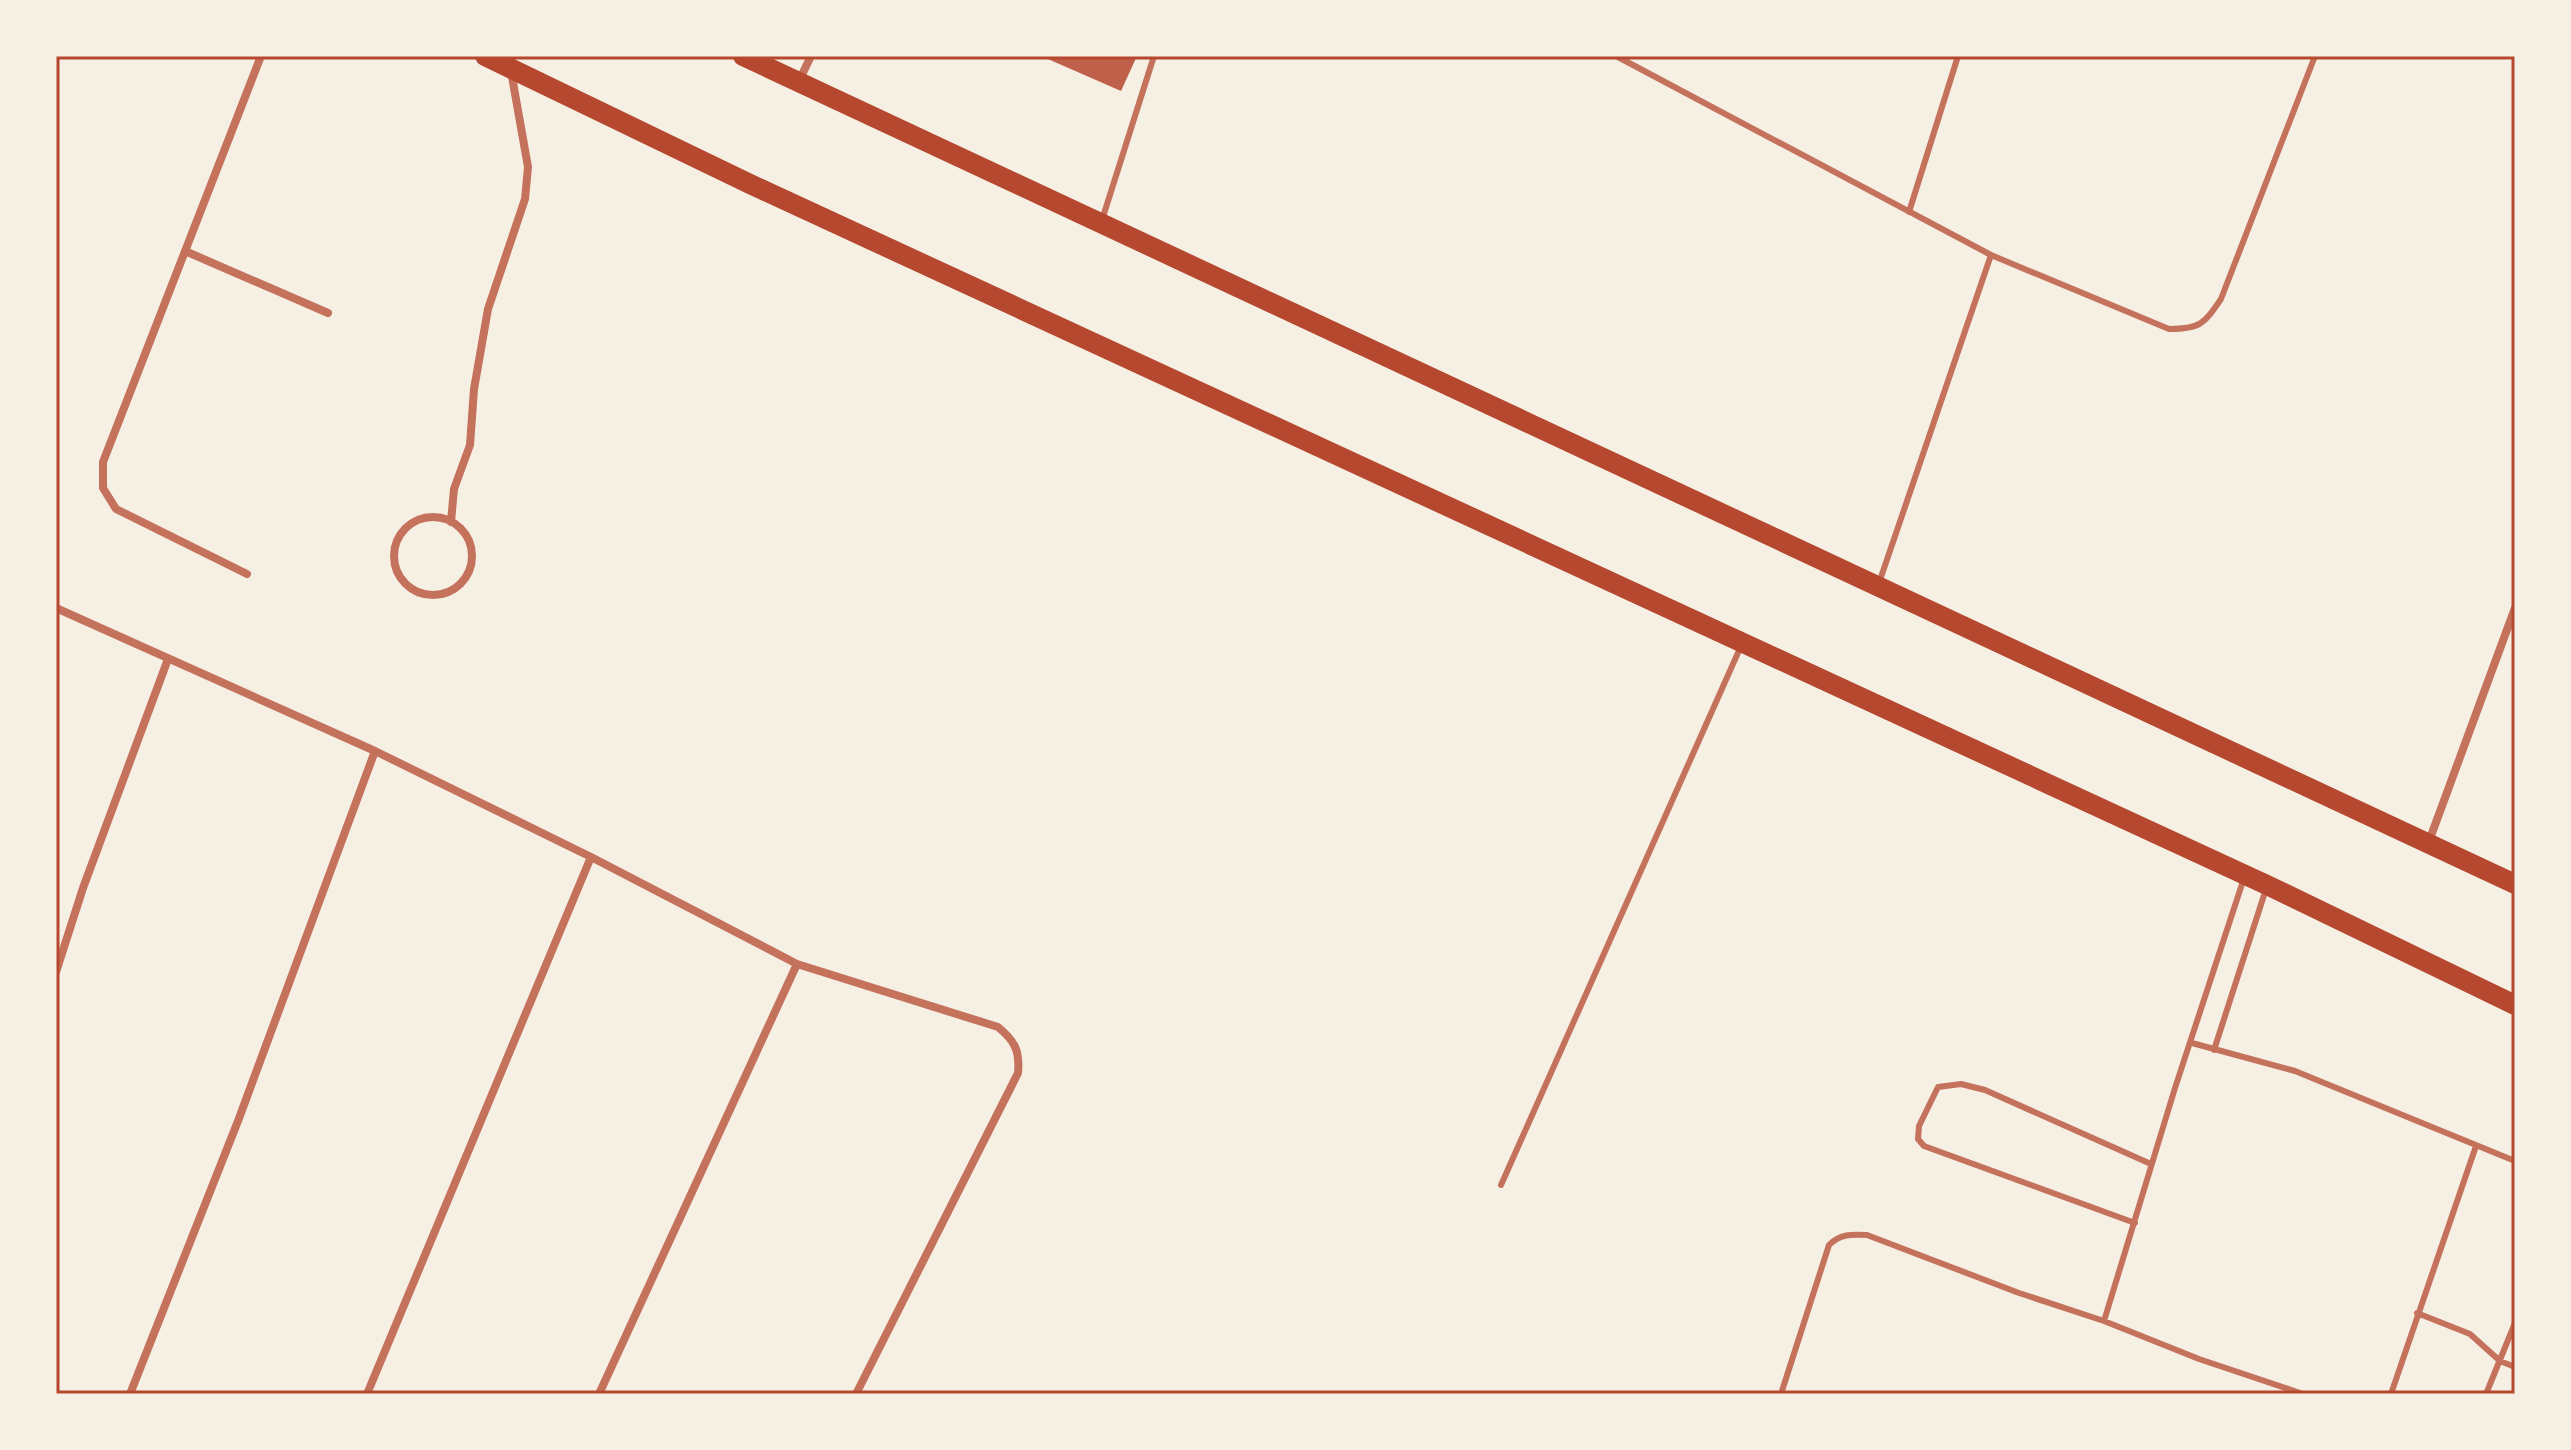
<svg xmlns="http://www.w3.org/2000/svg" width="2571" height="1450" viewBox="0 0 2571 1450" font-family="Mulish,sans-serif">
  <rect width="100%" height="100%" fill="#f6efe4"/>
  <!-- building -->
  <path fill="#bf614a" d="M1041 56H1137L1121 91Z"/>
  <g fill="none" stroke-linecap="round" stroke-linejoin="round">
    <!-- service -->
    <path stroke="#c5725c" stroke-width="6" d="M1616 56 1991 255
      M1909 212 1958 56
      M1102 220 1154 56
      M1879 583 1991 255 2169 329C2200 329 2204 324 2221 299L2315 56
      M2192 1043 2295 1071 2515 1161
      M2214 1050 2266 889
      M1501 1185 1741 646
      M2135 1223 1924 1146 1918 1139 1919 1126 1938 1087 1961 1084 1985 1090 2151 1164
      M2417 1313 2470 1334 2500 1361 2515 1367
      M2104 1321 2175 1088 2244 878
      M1781 1394 1829 1245C1840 1234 1851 1234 1867 1235L2019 1293 2104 1321 2199 1359 2303 1394
      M2391 1394 2476 1146
      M2486 1394 2515 1323"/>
    <!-- minor -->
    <path stroke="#c5725c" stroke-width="8" d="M799 81 811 56
      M185 251 328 313
      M394 556a39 39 0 1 1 78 0a39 39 0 1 1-78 0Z
      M451 522 454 489 470 445 474 389 488 309 525 199 528 167 511 71
      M247 574 116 509 103 488V462L261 56
      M56 608 375 751 591 857 797 964 998 1027C1015 1041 1020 1051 1018 1073L856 1394
      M2428 844 2515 608
      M56 972 83 888 168 659
      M130 1394 238 1121 375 751
      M367 1394 591 857
      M599 1394 797 964"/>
    <!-- primary -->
    <path stroke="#b5482f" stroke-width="20" d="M485 56 750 184 2267 885 2515 1005
      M743 56 2515 884"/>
  </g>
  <!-- border -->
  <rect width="2571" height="1450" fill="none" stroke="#f6efe4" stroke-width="116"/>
  <rect x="58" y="58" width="2455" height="1334" fill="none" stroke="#b5482f" stroke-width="3"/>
</svg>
